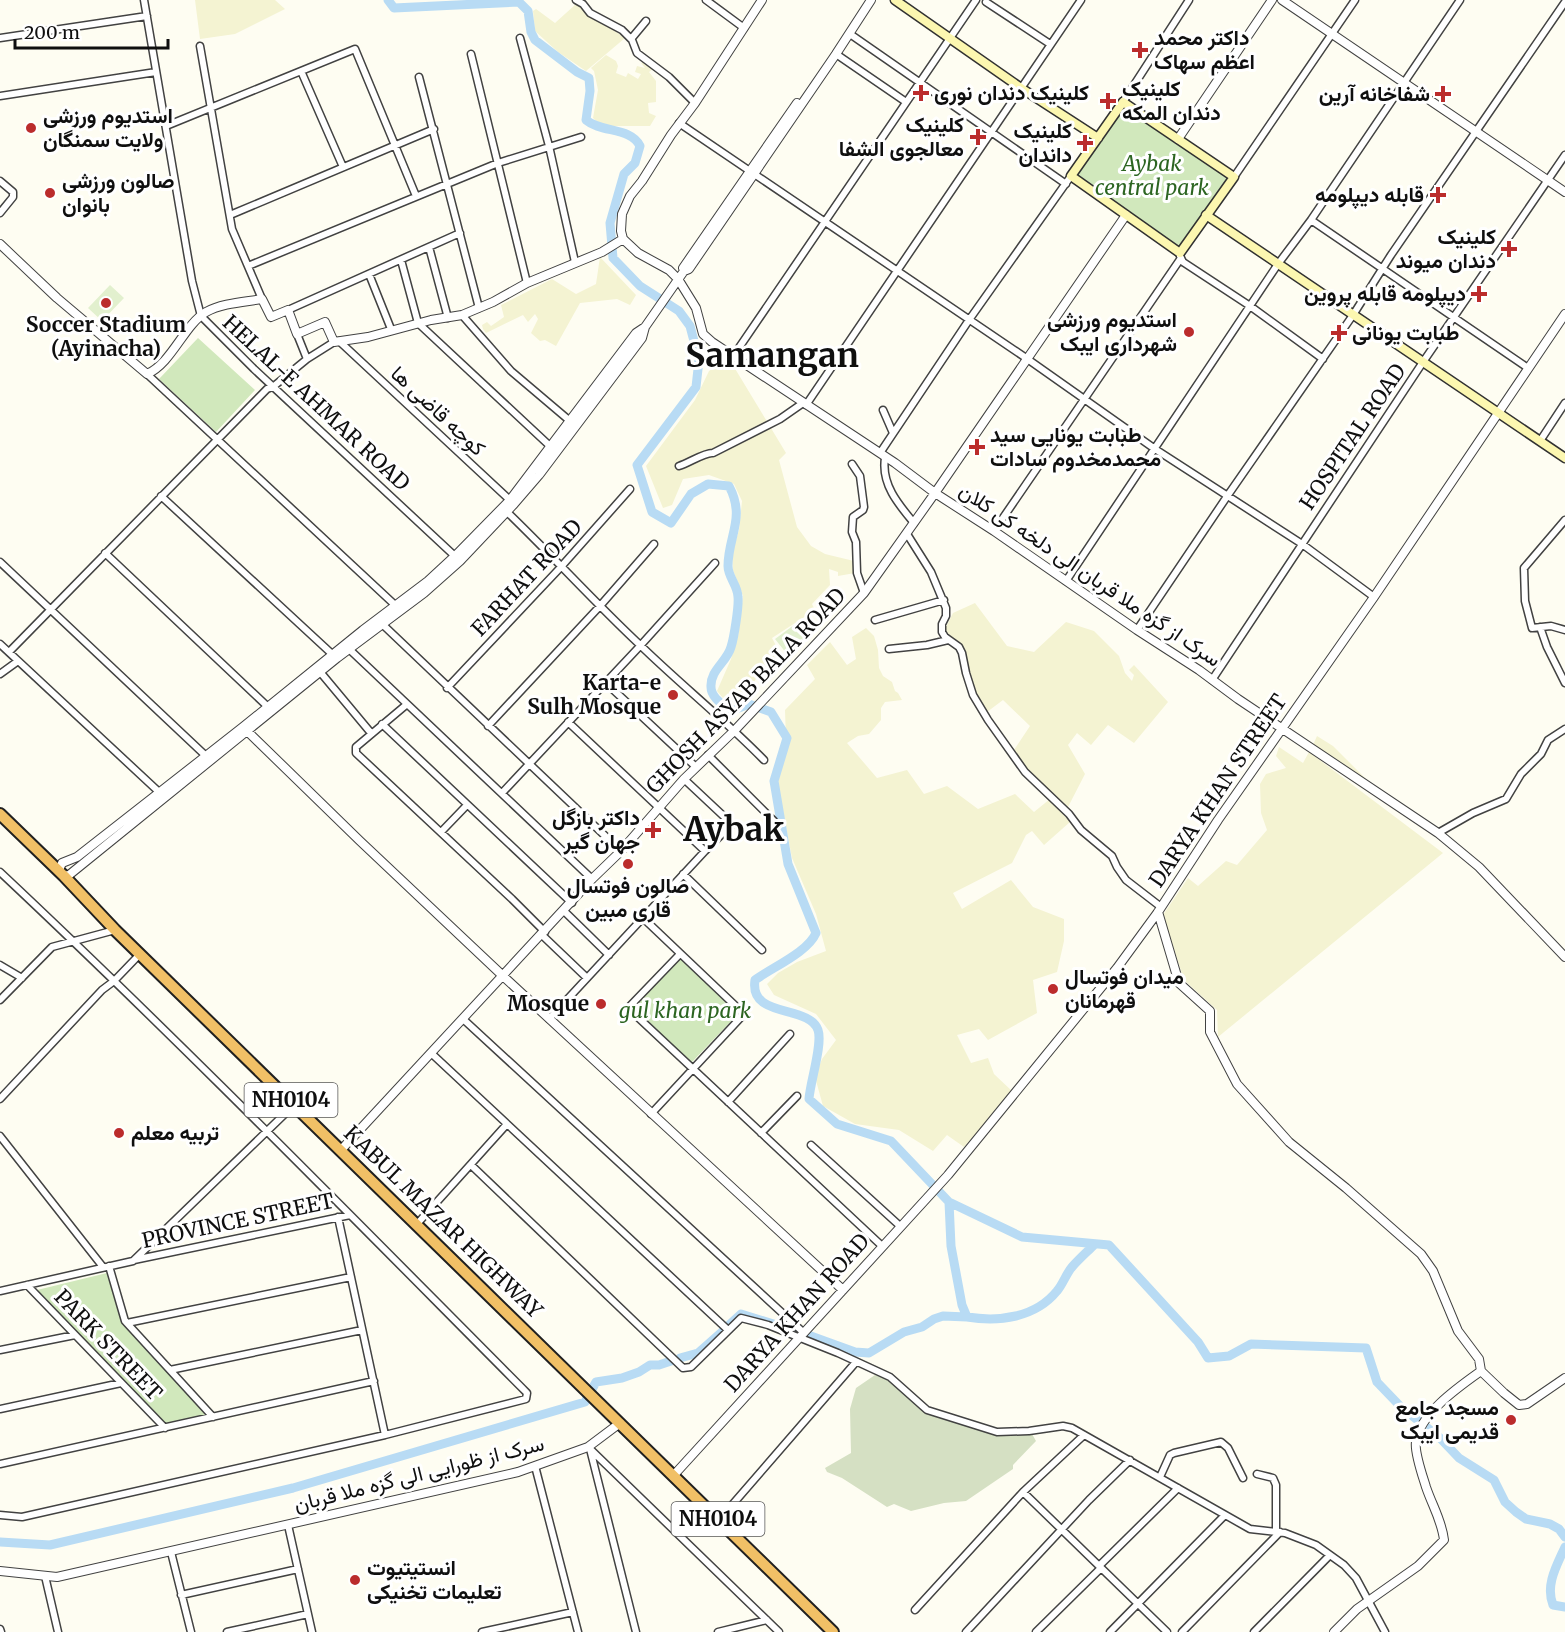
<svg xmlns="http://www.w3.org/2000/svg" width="1565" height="1632" viewBox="0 0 1565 1632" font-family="Merriweather,Vazirmatn,serif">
  <rect width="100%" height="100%" fill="#fefdf2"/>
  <!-- farmland -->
  <path fill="#f4f3d2" d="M195 0H275L285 9 235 34 200 39Z
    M576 4 625 38 586 71 558 52 535 31 533 11 536 9 555 23Z
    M606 55 616 61 618 66 616 73 626 77 628 73 638 79 641 74 635 72 637 66 645 68 641 63 647 60 653 69 649 72 656 81V102L648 103 649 113 656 116 650 126H602L593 118 598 90 594 71 591 68Z
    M600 257 636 295 630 305 617 299 580 303 556 346 545 340 540 341 531 333 538 319 535 314 528 322 523 315 486 333 483 329 482 325 487 322 491 326 504 317 501 305 552 279 576 294 596 284Z
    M727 359 731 362 786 453 779 460 797 527 811 546 825 554 854 561 855 573 838 576V572L829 569 830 585 812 604 815 610 772 638 781 655 755 680 752 699 728 704 717 691 731 659 738 636 743 596 733 570 732 553 739 530 742 501 734 484 709 475 683 479 672 505 663 508 646 466 695 400 709 371Z
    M975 603 1007 646 1034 652 1066 622 1094 631 1119 656 1125 673 1132 681 1134 675 1129 670 1134 665 1168 702 1134 743 1108 725 1091 745 1077 733 1068 745 1085 774 1068 807 1028 770 1014 750 1030 726 1003 700 987 712 975 692 961 646 944 631 953 613Z
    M866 628 874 636 878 650 879 668 883 676 892 682 895 691 898 693 902 700 885 702 881 708V720L869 734 858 736 847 743 877 778 907 770 924 794 947 786 978 809 1015 794 1034 812 1050 799 1070 822 1044 845 1032 831 1026 835 1012 863 953 893 962 909 1011 880 1033 907 1064 919V941L1057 972 1033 980 1037 1013 988 1040 979 1029 957 1035 971 1063 988 1058 994 1074 1013 1092 964 1147 947 1135 933 1151 899 1130 855 1124 823 1106 815 1077 822 1059 836 1040 816 1014 774 995 767 984 778 973 797 962 826 951 816 914 792 858 776 774 786 740 785 710 815 679 807 665 830 642 847 665 856 659 852 637Z
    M1317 736 1333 746 1370 783 1313 745Z
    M1279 747 1303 763 1309 752 1443 853 1218 1037 1217 1010 1184 980 1163 915 1188 878 1198 886 1226 861 1237 865 1267 830 1261 813 1260 784 1266 774 1286 768 1276 756Z"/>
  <!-- green -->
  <path fill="#d1e8bc" d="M1124 104 1229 176 1180 247 1075 175Z
    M198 338 255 390 216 432 159 379Z
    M680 958 738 1014 691 1063 632 1008Z
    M107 1273 122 1321 208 1415 168 1426 37 1290Z"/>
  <!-- cemetery -->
  <path fill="#d5e0c3" d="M875 1375 889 1380 925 1410 997 1433 1032 1434 1036 1441 1013 1465V1469L966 1501 944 1503 911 1511 894 1504 887 1507 842 1478 827 1472 825 1468 851 1453 850 1409 856 1388Z"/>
  <!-- pitch -->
  <path fill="#e2f0ce" d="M110 285 124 298 102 321 88 308Z
    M798 622 809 638 787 654 775 639Z"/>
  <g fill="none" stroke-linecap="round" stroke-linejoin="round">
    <!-- river -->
    <path stroke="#b8dbf4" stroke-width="9" d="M388 0 394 8 519 2 528 11 531 32 535 40 577 72 589 78 590 91 586 120C601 133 631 127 640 146L635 163 624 174 610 223 613 258 640 286 679 311 690 326 699 360 696 387 637 465 652 512 671 523 691 494 708 484 729 486C746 518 728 536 728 566 728 577 738 586 738 597 739 606 734 638 731 647 727 662 710 670 711 687 711 698 724 705 731 711L749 704 771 712 787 738 774 781 788 864 816 933C808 952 773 967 755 980 749 1019 809 1004 818 1030 823 1044 810 1082 809 1099L837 1124 891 1141 949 1202 1022 1237 1109 1245 1198 1342 1208 1358 1229 1356 1251 1344 1366 1348 1377 1382 1401 1407 1439 1437 1459 1458 1494 1480 1505 1502 1516 1512 1526 1519 1550 1524 1559 1529 1565 1537
      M949 1202 951 1246 962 1305 967 1317C999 1322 1035 1318 1057 1291 1063 1284 1066 1274 1072 1267 1079 1259 1087 1252 1095 1244
      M729 1325 741 1314 799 1332
      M808 1335 855 1352 869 1353 904 1332 922 1327 934 1319 943 1316 967 1317
      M680 1358 698 1353 724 1330
      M0 1542 50 1545 293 1488 585 1402 596 1382 622 1378 639 1372 650 1365H659L674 1360
      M1565 1547C1557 1565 1545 1585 1553 1605L1565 1607"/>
    <!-- minor casing -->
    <g stroke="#424242" stroke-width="9">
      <path id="minor" d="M144 0 192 281 201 316 254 369 458 559
        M576 0 583 4 590 13 622 30 632 40 637 53 669 77 695 103
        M706 0 744 28
        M986 2 1050 44
        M850 34 1066 184
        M0 38 147 16
        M520 38 549 146 575 262
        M631 39 646 21
        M200 46 232 229 262 299
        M471 54 527 283
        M836 54 906 102
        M301 71 343 167
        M419 77 479 308
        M0 96 156 72
        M1123 102 1189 0
        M679 123 1026 358 1155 449 1302 544 1374 597
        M166 126 355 49 416 196
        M1234 177 1355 0
        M0 181 13 192V197L0 213
        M230 215 434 129
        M1311 220 1528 368
        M429 247 448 318
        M1180 256 1183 262 1250 306 1323 359
        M401 260 418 323 551 447
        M248 266 498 163 581 137
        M369 274 391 329
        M288 310 460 233
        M462 315 511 371 570 421
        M297 334 307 359
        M339 341 512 502
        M734 355 976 0
        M147 374 395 605
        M806 405 1081 0
        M883 410 893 433
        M1540 441 1565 403
        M880 453 969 320 1071 176
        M885 458C881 484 898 504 914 523
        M852 464 860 476 864 507 863 510 853 517 852 532 856 542 857 573 864 593
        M679 466C689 463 705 452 713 453L780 419 803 403
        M161 496 332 654
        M505 510C551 554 593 601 639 644 680 684 724 719 764 760
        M1565 520 1524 568 1525 601 1532 628 1551 626 1565 630
        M994 531 1181 258
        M907 534 931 572 946 608V616L942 624V632L945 637 959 647 962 653 966 673 973 695 988 720 1025 772 1069 814 1081 830 1112 856 1117 867 1126 880 1161 907
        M105 553 267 706
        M0 562 206 756
        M1066 581 1278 264 1311 220 1460 0
        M875 620 944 600
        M380 622 621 851
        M1540 627 1547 647 1565 683
        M1137 630 1228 495 1353 315 1391 255 1565 2
        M0 644 159 792
        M349 649 592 879
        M889 649 927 645 948 640
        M9 652 267 389 274 386 307 359 334 342
        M321 673 371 733
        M0 674 18 661
        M1212 680 1423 362 1565 155
        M606 683 696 767
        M447 688 560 568 630 489
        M406 705 356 747V753L512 899 545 932
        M568 722 705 851 732 824 684 779
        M382 724 572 903
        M488 726 600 606 654 544
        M708 755 774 821
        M502 793 640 646 715 563
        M441 832 467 805
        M1438 833 1473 813 1506 799 1521 774 1541 754 1548 740 1565 729
        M0 872C180 1041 353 1218 527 1393L526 1399 385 1435 22 1517 0 1515
        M683 874 762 950
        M564 911 609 955
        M642 917 744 1014 651 1114
        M542 935 587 978
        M680 954 628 1008 882 1246
        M0 965 22 978
        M0 1000 52 947 115 930
        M463 1019 804 1333
        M549 1019 705 851
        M431 1053 728 1330
        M0 1099 102 990 114 981 140 954
        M728 1102 790 1034
        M761 1133 797 1096
        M0 1136 103 1267
        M811 1145 900 1226
        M471 1165 683 1368 691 1367 741 1318 768 1325 838 1353 890 1377 927 1410 997 1432 1029 1431 1063 1426 1072 1428 1250 1529 1285 1533 1316 1545 1344 1565 1356 1578 1385 1632
        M338 1217 385 1435
        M417 1224 507 1124
        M134 1260 350 1215
        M109 1266 125 1321 213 1417
        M27 1285 165 1428
        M0 1291 133 1261 294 1105
        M127 1323 351 1277
        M0 1350 75 1335
        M170 1370 362 1330
        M0 1409 121 1383
        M588 1447 779 1632
        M590 1449 636 1632
        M0 1464 374 1381
        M535 1466 578 1632
        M1257 1474 1273 1478 1276 1485V1532
        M1160 1477 1170 1455 1174 1453 1221 1442 1228 1448 1243 1478
        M1023 1492 1167 1632
        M719 1520 856 1362
        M288 1525 312 1632
        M171 1552 191 1632
        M1099 1566 1178 1488
        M45 1576 58 1632
        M181 1595 298 1569
        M915 1610 1023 1492 1084 1435
        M0 1629 1 1632
        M227 1632 308 1614
        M482 1632 573 1612
        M718 1632 767 1620
        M966 1632 1089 1500 1130 1460
        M1036 1632 1101 1568
        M1110 1632 1225 1515
        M1182 1632 1280 1532
        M1254 1632 1330 1555"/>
    </g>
    <!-- tertiary casing -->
    <g stroke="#424242" stroke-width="10">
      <path id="tertiary" d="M1282 0 1565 192
        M1178 139 1272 0
        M623 239 638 253 669 270 678 279 696 308 703 334 712 342 895 463 935 493 994 531 1137 630 1199 670 1238 699 1438 833 1479 867 1565 957
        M623 239 621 231 622 214 630 196 642 181 671 135 695 103 762 0
        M0 244 57 298 147 374C172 363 184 325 206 312 222 303 245 302 262 299L271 317 288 310 297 334 325 322 334 342 368 337 431 320 462 315 493 302 527 283 602 252 623 239
        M684 271 683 268 797 103
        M243 727 360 841 503 976 843 1290
        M59 870 62 863 77 857 243 727 363 630 428 581 455 556 510 500 636 333 645 327 684 271 689 269 836 54 871 0
        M64 876 69 875 337 658 424 593 460 561 514 504 539 475 642 338 645 327
        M1158 912 1179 983 1210 1011V1032L1237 1084 1289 1142 1346 1188 1421 1254 1433 1271 1458 1331 1479 1359 1481 1371 1504 1393 1519 1405 1527 1404 1565 1378
        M341 1150 592 879 621 851 684 779 735 730 864 593 935 493 1126 215
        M673 1476 948 1175 1117 968 1158 912 1218 820 1374 597 1565 314
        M0 1571 57 1577 518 1472 588 1447 620 1423
        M1334 1632 1357 1609 1418 1566 1444 1540C1442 1521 1432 1505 1426 1487 1423 1477 1414 1452 1416 1442 1419 1414 1460 1386 1481 1371"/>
    </g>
    <!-- secondary casing -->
    <g stroke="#313131" stroke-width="11">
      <path id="secondary" d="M895 0 1021 88 1098 138
        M1123 102 1234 177 1180 253 1071 176Z
        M1206 215 1565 458"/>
    </g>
    <!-- trunk casing -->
    <g stroke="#202020" stroke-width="14">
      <path id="trunk" d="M0 814 64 876 115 930 833 1632"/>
    </g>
    <!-- minor -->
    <use href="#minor" stroke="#fff" stroke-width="6"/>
    <!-- tertiary -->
    <use href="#tertiary" stroke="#fff" stroke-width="8"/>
    <!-- secondary -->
    <use href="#secondary" stroke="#fcf7b0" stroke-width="8"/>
    <!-- trunk -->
    <use href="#trunk" stroke="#f1c066" stroke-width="10"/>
  </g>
  <!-- markers -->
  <g fill="#bb2c2c" stroke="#fff" stroke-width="2">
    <path d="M1137 41h6v6h6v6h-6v6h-6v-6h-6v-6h6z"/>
    <path d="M918 84h6v6h6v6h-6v6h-6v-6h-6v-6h6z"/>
    <path d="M1440 85h6v6h6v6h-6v6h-6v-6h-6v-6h6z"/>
    <path d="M1105 92h6v6h6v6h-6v6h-6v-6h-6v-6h6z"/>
    <circle cx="31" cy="128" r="6"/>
    <path d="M975 128h6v6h6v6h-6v6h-6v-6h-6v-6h6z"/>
    <path d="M1082 134h6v6h6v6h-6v6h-6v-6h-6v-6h6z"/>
    <circle cx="50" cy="193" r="6"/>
    <path d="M1435 186h6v6h6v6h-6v6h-6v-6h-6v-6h6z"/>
    <path d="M1506 240h6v6h6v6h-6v6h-6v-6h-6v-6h6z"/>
    <path d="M1476 285h6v6h6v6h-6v6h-6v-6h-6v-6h6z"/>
    <circle cx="106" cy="303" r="6"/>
    <circle cx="1189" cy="332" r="6"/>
    <path d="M1336 324h6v6h6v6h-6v6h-6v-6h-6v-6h6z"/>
    <path d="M974 438h6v6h6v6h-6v6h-6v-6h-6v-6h6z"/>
    <circle cx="673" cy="695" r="6"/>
    <path d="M650 821h6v6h6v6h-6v6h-6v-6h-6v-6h6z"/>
    <circle cx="628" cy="864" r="6"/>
    <circle cx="1053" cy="989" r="6"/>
    <circle cx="601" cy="1004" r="6"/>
    <circle cx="119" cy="1133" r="6"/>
    <circle cx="1511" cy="1420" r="6"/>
    <circle cx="355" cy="1580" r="6"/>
  </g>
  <g text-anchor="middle" stroke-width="6" stroke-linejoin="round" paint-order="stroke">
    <!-- shield labels -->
    <g fill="#fff" stroke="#575757" stroke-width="1.5">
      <rect x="244.5" y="1083" width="93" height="34" rx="4.5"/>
      <rect x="671.5" y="1502" width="93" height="34" rx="4.5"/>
    </g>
    <g font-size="20" font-weight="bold" fill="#0f0f0f">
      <text x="291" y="1107">NH0104</text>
      <text x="718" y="1526">NH0104</text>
    </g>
    <!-- poi labels -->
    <g font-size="21" font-weight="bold" fill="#0f0f0f" stroke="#fff" text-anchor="end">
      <text x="1154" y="45" text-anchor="start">داکتر محمد<tspan x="1154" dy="24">اعظم سهاک</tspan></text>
      <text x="1122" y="96" text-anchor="start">کلینیک<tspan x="1122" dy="24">دندان المکه</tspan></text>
      <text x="934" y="100" text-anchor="start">کلینیک دندان نوری</text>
      <text x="1430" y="101">شفاخانه آرین</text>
      <text x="43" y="123" text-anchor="start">استدیوم ورزشی<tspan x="43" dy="24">ولایت سمنگان</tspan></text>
      <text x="964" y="132">کلینیک<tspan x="964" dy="24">معالجوی الشفا</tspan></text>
      <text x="1072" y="138">کلینیک<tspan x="1072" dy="24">داندان</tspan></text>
      <text x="62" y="188" text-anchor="start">صالون ورزشی<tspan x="62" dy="24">بانوان</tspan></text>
      <text x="1424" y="202">قابله دیپلومه</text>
      <text x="1496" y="244">کلینیک<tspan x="1496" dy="24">دندان میوند</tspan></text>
      <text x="1466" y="301">دیپلومه قابله پروین</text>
      <text x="1177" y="327">استدیوم ورزشی<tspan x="1177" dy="24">شهرداری ایبک</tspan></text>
      <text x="106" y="332" text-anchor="middle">Soccer Stadium<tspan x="106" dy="24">(Ayinacha)</tspan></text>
      <text x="1352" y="340" text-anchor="start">طبابت یونانی</text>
      <text x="990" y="442" text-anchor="start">طبابت یونایی سید<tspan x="990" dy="24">محمدمخدوم سادات</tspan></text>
      <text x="661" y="690">Karta-e<tspan x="661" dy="24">Sulh Mosque</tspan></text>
      <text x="640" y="825">داکتر بازگل<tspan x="640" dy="24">جهان گیر</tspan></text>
      <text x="628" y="893" text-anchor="middle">صالون فوتسال<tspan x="628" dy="24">قاری مبین</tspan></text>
      <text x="1065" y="984" text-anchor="start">میدان فوتسال<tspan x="1065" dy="24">قهرمانان</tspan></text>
      <text x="589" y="1011">Mosque</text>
      <text x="131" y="1140" text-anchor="start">تربیه معلم</text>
      <text x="1499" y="1415">مسجد جامع<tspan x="1499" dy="24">قدیمی ایبک</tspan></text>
      <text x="367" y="1575" text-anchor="start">انستیتیوت<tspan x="367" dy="24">تعلیمات تخنیکی</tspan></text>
    </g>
    <!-- park labels -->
    <g font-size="21" font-style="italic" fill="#2c6521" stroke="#fff">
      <text x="1152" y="171">Aybak<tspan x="1152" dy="24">central park</tspan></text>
      <text x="685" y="1018">gul khan park</text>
    </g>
    <!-- street labels -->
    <g font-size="21" fill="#0f0f0f" stroke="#fff">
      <text transform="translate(316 403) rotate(43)" y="7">HELAL-E AHMAR ROAD</text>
      <text transform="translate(438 411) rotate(43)" y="7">کوچه قاضی ها</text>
      <text transform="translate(1353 437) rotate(-56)" y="7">HOSPITAL ROAD</text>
      <text transform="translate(1090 575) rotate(34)" y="7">سرک از گزه ملا قربان الی دلخه کی کلان</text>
      <text transform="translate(527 578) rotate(-47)" y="7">FARHAT ROAD</text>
      <text transform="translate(746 691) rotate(-46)" y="7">GHOSH ASYAB BALA ROAD</text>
      <text transform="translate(1218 791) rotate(-56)" y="7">DARYA KHAN STREET</text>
      <text transform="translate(238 1221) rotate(-12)" y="7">PROVINCE STREET</text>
      <text transform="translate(443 1222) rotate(44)" y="7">KABUL MAZAR HIGHWAY</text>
      <text transform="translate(797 1313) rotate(-48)" y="7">DARYA KHAN ROAD</text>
      <text transform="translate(108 1345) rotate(46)" y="7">PARK STREET</text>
      <text transform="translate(419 1474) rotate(-14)" y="7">سرک از ظورایی الی گزه ملا قربان</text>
    </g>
    <!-- town labels -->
    <g font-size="33" font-weight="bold" fill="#0f0f0f" stroke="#fff">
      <text x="772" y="367">Samangan</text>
      <text x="734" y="841">Aybak</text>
    </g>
  </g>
  <!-- scale -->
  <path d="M15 39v9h153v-9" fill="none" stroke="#0f0f0f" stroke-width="3"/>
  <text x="24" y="39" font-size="18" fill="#0f0f0f" stroke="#ffffff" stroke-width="4.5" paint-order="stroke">200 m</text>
</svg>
